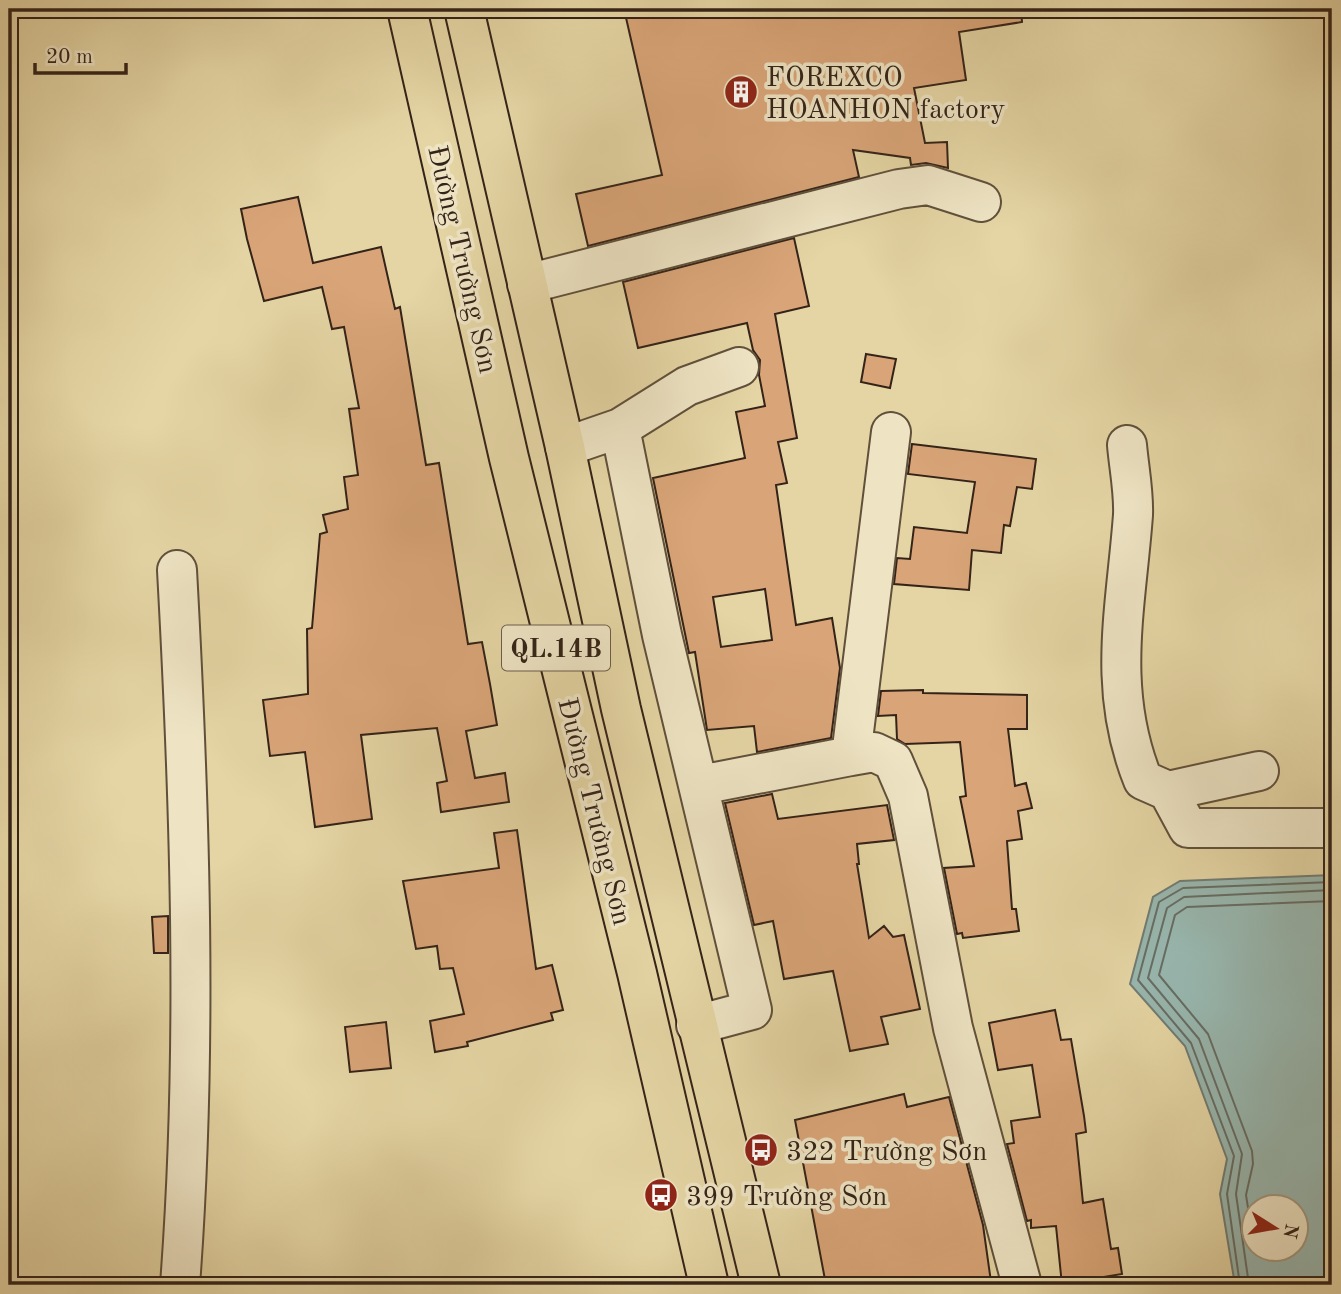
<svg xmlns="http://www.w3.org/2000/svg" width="1341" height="1294" viewBox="0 0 1341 1294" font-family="'Old Standard TT',serif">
  <rect width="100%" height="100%" fill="#e5d5a4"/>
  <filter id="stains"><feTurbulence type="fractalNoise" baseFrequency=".00286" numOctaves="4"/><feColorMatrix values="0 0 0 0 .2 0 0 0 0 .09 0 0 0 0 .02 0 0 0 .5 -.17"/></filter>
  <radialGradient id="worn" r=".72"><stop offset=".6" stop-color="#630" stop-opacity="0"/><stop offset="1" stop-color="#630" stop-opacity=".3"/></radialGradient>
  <!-- water -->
  <path fill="#98b7af" stroke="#707c73" stroke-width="2" fill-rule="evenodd" d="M1332 875V1285H1235L1220 1194 1227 1159 1185 1046 1130 984 1153 897 1180 881ZM1254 1206H1296V1248H1254Z"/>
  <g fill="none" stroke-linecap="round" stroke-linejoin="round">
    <!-- shore -->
    <path stroke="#666d64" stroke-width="2" d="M1254 1246 1246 1195 1253 1164 1252 1151 1208 1034 1159 975 1175 915 1187 907 1332 901
      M1240 1285 1227 1194 1234 1156 1191 1043 1138 980 1159 902 1183 888 1332 882
      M1249 1285 1236 1194 1242 1154 1199 1039 1148 978 1167 908 1184 897 1332 890"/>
  </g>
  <!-- building -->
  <path fill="#d9a578" stroke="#342318" stroke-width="2" fill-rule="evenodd" d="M624 9H1021L1022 22 959 32 966 80 914 88 925 143 947 142 948 168 926 163 911 165 910 158 853 150 859 177 588 246 576 194 662 175Z
    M298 197 313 263 381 247 395 309 400 307 426 465 439 463 468 644 482 642 490 684 497 725 466 731 475 778 505 773 509 802 441 812 437 783 447 781 437 728 361 735 372 819 315 827 305 752 270 756 263 700 308 694 307 629 312 628 320 534 327 532 323 515 348 509 344 477 358 475 349 409 359 408 344 327 332 329 322 287 264 301 247 239 241 209Z
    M794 238 809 306 775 314 797 438 778 442 787 483 776 485 796 625 832 618 840 668 831 738 757 752 754 726 707 730 695 652 689 653 653 478 745 458 736 412 765 406 759 375 760 360 753 350 747 323 638 348 623 282ZM765 589 772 640 721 647 713 597Z
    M866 354 896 359 890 388 861 382Z
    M912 444 1036 459 1032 489 1017 487 1010 526 1004 525 1001 553 972 550 969 590 894 584 897 558 910 559 914 527 967 533 975 482 908 474Z
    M923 690V693L1027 695V729H1008L1015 786 1026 783 1032 808 1018 811 1022 839 1007 841 1012 909H1016L1019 931 963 938 962 933 957 934 944 868 974 866 960 797 966 796 960 742 905 744 897 739 896 715 878 716 881 691Z
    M772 794 778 819 887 805 894 840 857 844 859 864H857L869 938 884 926 893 937 904 935 920 1009 881 1017 888 1044 850 1051 833 971 784 979 773 921 754 925 725 803Z
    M517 830 536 969 552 965 563 1010 551 1013 553 1020 467 1042 468 1046 435 1052 430 1021 464 1014 453 968 440 969 437 946 416 949 403 881 499 868 494 833Z
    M168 916V953H154L152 917Z
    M1055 1010 1061 1040 1071 1039 1084 1116 1086 1132 1076 1134 1083 1203 1103 1199 1111 1249 1118 1248 1122 1274 1091 1279 1092 1285H1062L1056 1226 1031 1228V1220L1027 1221 1007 1144 1014 1143 1011 1121 1040 1117 1032 1065 998 1070 989 1023Z
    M386 1022 391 1068 350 1072 345 1027Z
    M904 1094 907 1107 949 1097 983 1225 991 1282 973 1285H826L795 1120Z"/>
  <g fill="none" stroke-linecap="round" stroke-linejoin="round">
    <!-- minor casing -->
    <g stroke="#60503b" stroke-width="42">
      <path id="minor" d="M527 284 899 189 928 185 981 202
        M620 428 687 386 739 367
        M891 432 851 756 874 752 893 761 908 796 953 1028 1022 1285
        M1127 445C1129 468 1134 492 1133 515 1126 609 1106 688 1143 780L1168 791 1259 771
        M565 447 620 428 662 635 752 1010 696 1025
        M177 570C190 808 198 1047 180 1285
        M700 785 851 756
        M1168 791 1188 828H1332"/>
    </g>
    <!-- highway casing -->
    <g stroke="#342318" stroke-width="42">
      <path id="highway" d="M407 9 509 458 637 973 709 1285
        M464 9 565 447 621 709 761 1285"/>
    </g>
    <!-- minor -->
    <use href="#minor" stroke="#eee4c4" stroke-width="38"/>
    <!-- highway -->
    <use href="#highway" stroke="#e5d5a4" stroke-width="38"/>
  </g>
  <!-- icons -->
  <defs>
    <g id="building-disc" transform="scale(1.75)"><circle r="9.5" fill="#8f2418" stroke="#eee4c4"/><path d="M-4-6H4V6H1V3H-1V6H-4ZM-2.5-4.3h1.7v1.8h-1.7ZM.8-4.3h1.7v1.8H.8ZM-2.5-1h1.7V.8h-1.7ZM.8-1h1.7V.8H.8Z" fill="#fff"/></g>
    <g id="bus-disc" transform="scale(1.75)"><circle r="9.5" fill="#8f2418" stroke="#eee4c4"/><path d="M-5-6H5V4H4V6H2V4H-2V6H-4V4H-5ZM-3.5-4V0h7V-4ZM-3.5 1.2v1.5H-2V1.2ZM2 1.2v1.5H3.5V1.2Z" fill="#fff"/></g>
  </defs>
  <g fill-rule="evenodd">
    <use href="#building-disc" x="741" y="92"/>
    <use href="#bus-disc" x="761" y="1150"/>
    <use href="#bus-disc" x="661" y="1195"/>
  </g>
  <g text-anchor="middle" stroke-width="7" stroke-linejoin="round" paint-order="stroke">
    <!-- shield labels -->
    <rect fill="#eee4c4" stroke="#6c5d4c" stroke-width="2" x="502" y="625.5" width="108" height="45" rx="5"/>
    <g font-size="26" font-weight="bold" fill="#342318">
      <text x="556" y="657">QL.14B</text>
    </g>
    <!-- poi labels -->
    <g font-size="28" fill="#342318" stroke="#eee4c4" text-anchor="start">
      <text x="766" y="86">FOREXCO<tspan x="766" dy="32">HOANHON factory</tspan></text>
      <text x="786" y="1160">322 Trường Sơn</text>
      <text x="686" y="1205">399 Trường Sơn</text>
    </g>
    <!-- street labels -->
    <g font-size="28" fill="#342318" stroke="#eee4c4">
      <text transform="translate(464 259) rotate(77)" y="10">Đường Trường Sơn</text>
      <text transform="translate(596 811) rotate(76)" y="10">Đường Trường Sơn</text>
    </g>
  </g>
  <!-- margin -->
  <rect width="1341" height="1294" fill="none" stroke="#e5d5a4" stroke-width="35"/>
  <rect x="10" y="10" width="1320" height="1273" fill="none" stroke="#342318" stroke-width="3.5"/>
  <rect x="18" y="18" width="1306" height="1259" fill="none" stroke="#342318" stroke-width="2"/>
  <!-- north arrow -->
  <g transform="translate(1275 1228) rotate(101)"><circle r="33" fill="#eee4c4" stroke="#a4977f" stroke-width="2"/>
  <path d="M0-5L12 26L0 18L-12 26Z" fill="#8f2418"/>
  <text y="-10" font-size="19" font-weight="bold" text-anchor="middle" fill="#342318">N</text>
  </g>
  <!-- scale -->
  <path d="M35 63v10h91v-10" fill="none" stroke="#342318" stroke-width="3.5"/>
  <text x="46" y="63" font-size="21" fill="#342318" stroke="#eee4c4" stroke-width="5" paint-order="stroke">20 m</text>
  <rect width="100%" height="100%" filter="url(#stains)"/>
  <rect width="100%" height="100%" fill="url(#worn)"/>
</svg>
